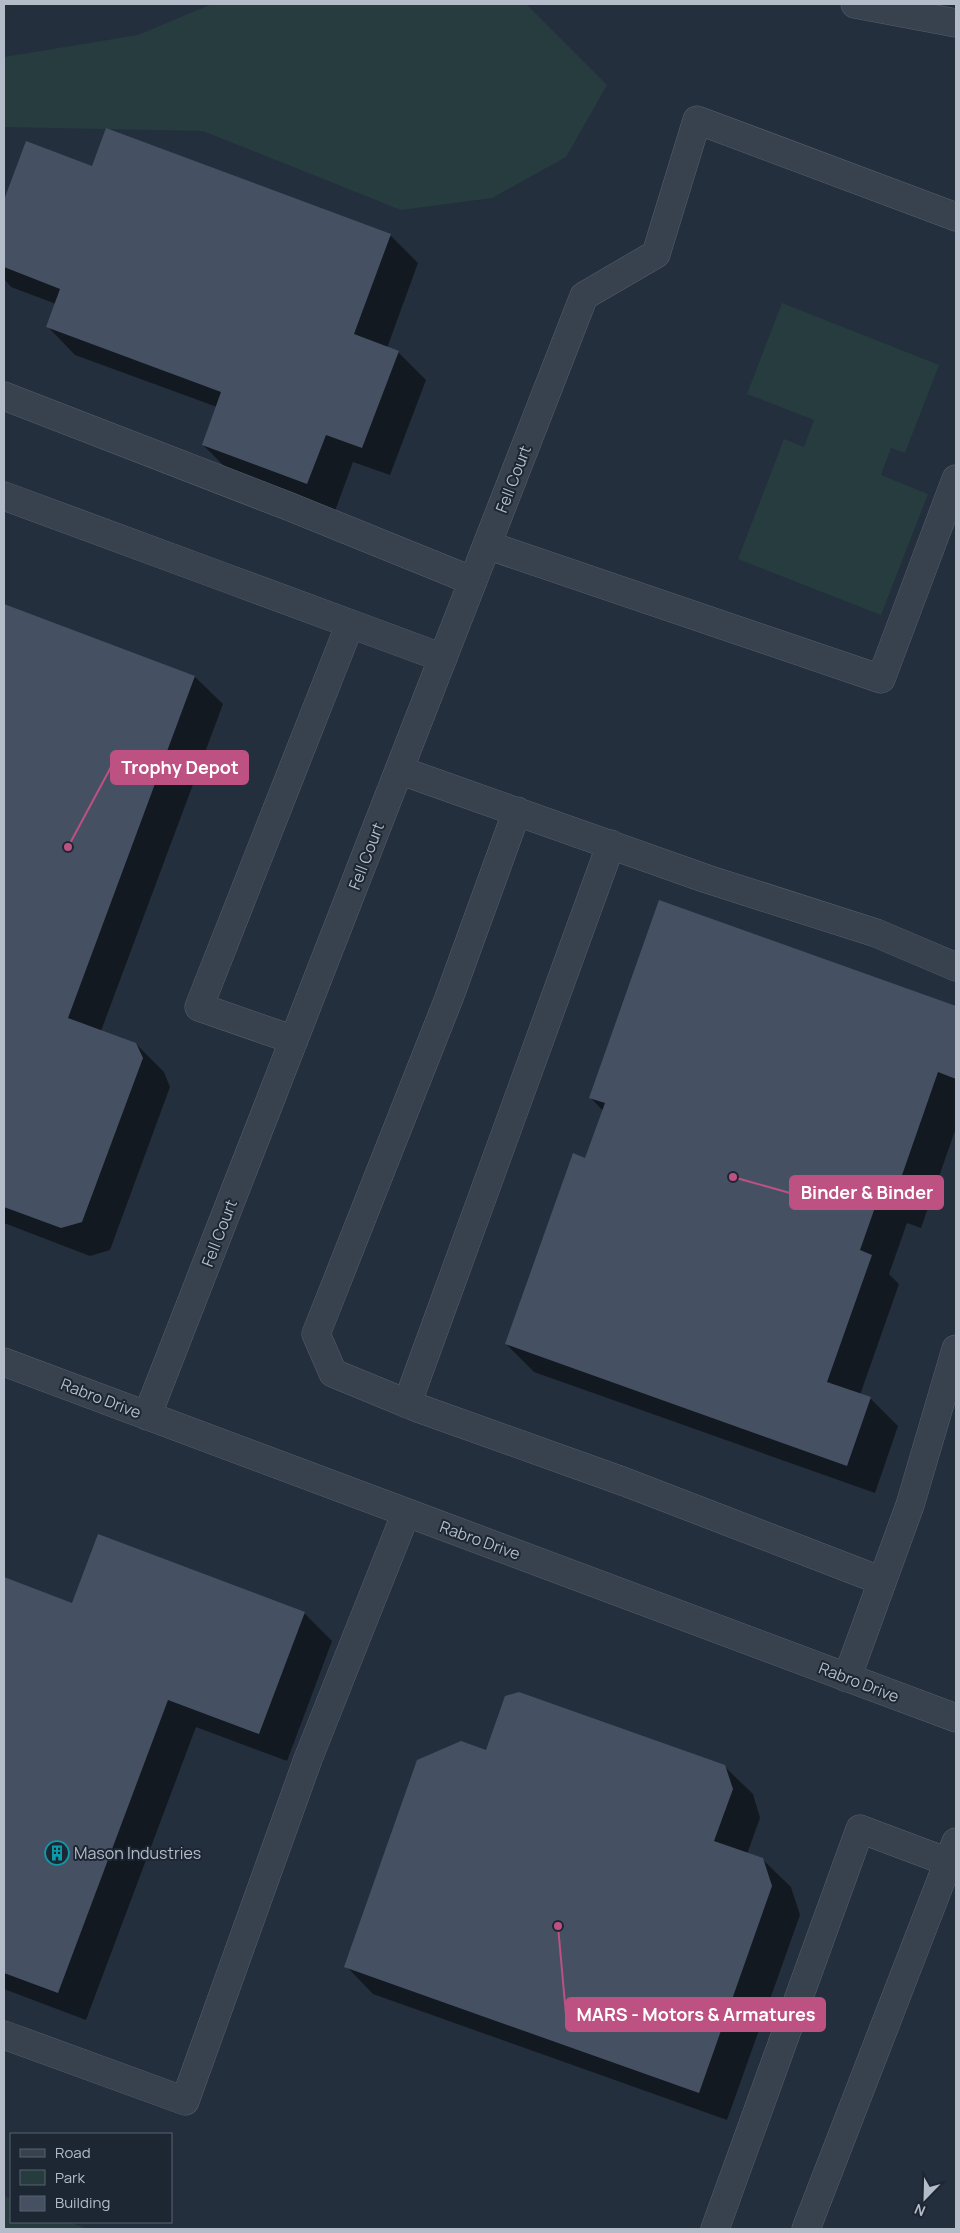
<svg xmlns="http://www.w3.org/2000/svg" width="960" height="2233" viewBox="0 0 960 2233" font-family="Manrope,sans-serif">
  <rect width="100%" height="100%" fill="#242f3e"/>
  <!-- green -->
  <path fill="#263c3f" d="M212 4H526L607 85 566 157 492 198 401 210 203 131 4 127V57L138 35Z
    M782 303 939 365 905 453 891 448 881 475 928 494 881 615 738 559 784 439 804 447 814 420 747 394Z
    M4 2196 11 2199V2222H69L88 2229H4Z"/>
  <!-- shadow -->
  <path fill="#0007" d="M27 142 93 167 390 235 418 263 387 348 398 352 426 380 390 475 353 462 335 511 231 473 203 445 217 407 75 355 48 327 56 304 11 287 4 279V204Z
    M4 606 195 677 223 704 101 1031 136 1044 164 1072 170 1087 110 1250 90 1256 4 1223Z
    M660 902 956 1008V1128L921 1228 907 1223 889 1274 899 1284 860 1395 870 1398 898 1426 875 1493 534 1372 506 1344 586 1159 603 1111 590 1097Z
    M4 1579 72 1605 304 1613 332 1641 287 1761 196 1727 86 2020 4 1989Z
    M486 1752 724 1766 753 1794 760 1818 747 1854 762 1859 791 1887 800 1915 727 2120 373 1994 346 1966Z"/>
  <!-- building -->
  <path fill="#455162" d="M106 128 391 234 354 334 399 351 362 448 326 435 307 484 202 445 221 392 46 327 60 289 4 267V200L26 141 92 166Z
    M4 604 195 676 68 1018 136 1043 143 1058 82 1222 61 1228 4 1207Z
    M659 900 956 1006V1079L938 1072 893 1201 879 1196 860 1250 872 1255 827 1382 871 1397 847 1466 505 1344 573 1153 585 1158 605 1103 589 1098Z
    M98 1534 305 1612 259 1734 168 1700 58 1993 4 1973V1577L72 1603Z
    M519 1692 725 1765 733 1789 714 1841 763 1858 772 1886 699 2093 344 1967 417 1760 461 1741 486 1750 505 1696Z"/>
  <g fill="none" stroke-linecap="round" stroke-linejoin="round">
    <!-- minor casing -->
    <g stroke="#565f6c" stroke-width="29">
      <path id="minor" d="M855 4 956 23
        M4 396 288 506 473 581
        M4 496C151 549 296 605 443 658
        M487 545 881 679 956 479
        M399 770 707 879 876 933 956 967
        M517 811 449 998 316 1334 333 1373 418 1408 625 1482 882 1581
        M294 1040 199 1007 350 624
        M4 1362 956 1718
        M407 1404 611 844
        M147 1416 584 296 656 254 697 120 956 217
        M847 1678 910 1505 956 1349
        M4 2035 185 2101 308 1759 406 1513
        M715 2229 860 1829 948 1862
        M806 2229 956 1842"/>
    </g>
    <!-- minor -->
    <use href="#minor" stroke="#38414e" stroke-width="28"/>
  </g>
  <!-- icons -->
  <defs>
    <g id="building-ring" transform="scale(1.25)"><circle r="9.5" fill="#1d2633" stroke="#0f9aa8" stroke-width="1.5"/><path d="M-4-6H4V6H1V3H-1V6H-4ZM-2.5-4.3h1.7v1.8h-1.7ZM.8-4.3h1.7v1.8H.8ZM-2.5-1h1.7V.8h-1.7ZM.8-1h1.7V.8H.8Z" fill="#0f9aa8"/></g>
  </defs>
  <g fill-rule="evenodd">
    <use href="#building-ring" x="57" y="1853"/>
  </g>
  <g text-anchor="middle" stroke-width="4" stroke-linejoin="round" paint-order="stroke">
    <!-- street labels -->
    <g font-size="16" fill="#b4bcc9" stroke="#1d2633">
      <text transform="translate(513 479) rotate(-69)" y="6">Fell Court</text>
      <text transform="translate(366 856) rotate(-69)" y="6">Fell Court</text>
      <text transform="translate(219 1233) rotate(-69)" y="6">Fell Court</text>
      <text transform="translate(101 1398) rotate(21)" y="6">Rabro Drive</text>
      <text transform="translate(480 1540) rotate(20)" y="6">Rabro Drive</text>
      <text transform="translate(859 1682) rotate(21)" y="6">Rabro Drive</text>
    </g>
    <!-- poi labels -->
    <g font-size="16" fill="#b4bcc9" stroke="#1d2633" text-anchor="start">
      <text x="74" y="1859">Mason Industries</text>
    </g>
  </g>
  <!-- callouts -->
  <path fill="none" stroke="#bd5182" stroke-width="2" d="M68 847L111 767M733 1177L790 1193M558 1926L566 2015"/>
  <g fill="#bd5182" stroke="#1d2633" stroke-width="2">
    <circle cx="68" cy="847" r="5"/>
    <circle cx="733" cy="1177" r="5"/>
    <circle cx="558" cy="1926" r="5"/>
  </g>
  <g fill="#bd5182" stroke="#bd5182" stroke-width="2">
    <rect x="111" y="751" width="137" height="33" rx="5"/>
    <rect x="790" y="1176" width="153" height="33" rx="5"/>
    <rect x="566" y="1998" width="259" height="33" rx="5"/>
  </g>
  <g font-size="18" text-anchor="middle" font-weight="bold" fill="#fff">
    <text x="180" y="774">Trophy Depot</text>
    <text x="867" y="1199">Binder &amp; Binder</text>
    <text x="696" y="2021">MARS - Motors &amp; Armatures</text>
  </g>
  <!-- border -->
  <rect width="960" height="2233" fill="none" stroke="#b4bcc9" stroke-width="10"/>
  <!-- legend -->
  <rect x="10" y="2133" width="162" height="90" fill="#1d2633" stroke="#59626f"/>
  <rect x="20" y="2149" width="25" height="8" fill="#38414e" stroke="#59626f"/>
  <text x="55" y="2158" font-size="15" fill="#b4bcc9">Road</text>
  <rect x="20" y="2170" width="25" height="15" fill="#263c3f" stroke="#59626f"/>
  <text x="55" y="2183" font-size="15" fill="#b4bcc9">Park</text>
  <rect x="20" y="2196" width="25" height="15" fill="#455162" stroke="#59626f"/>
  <text x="55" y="2208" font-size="15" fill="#b4bcc9">Building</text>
  <!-- north arrow -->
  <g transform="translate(925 2198) rotate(203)" stroke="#1d2633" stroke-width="4" paint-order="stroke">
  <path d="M0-4L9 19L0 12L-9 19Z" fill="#b4bcc9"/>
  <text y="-8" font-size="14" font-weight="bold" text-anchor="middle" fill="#b4bcc9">N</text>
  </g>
</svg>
